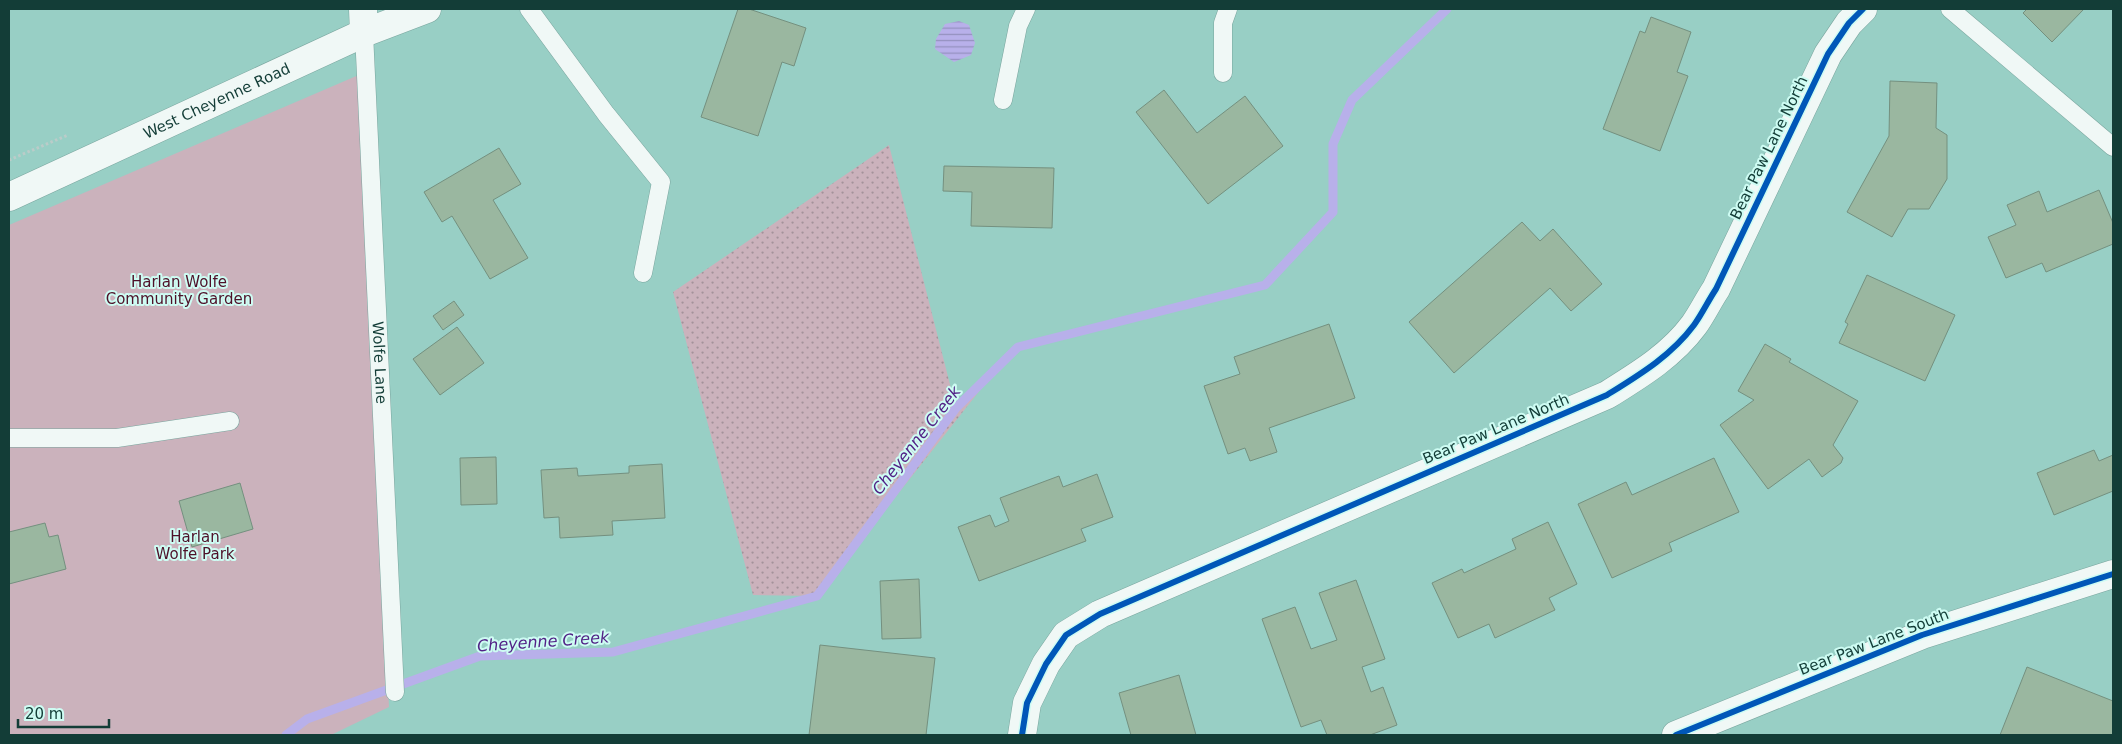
<svg xmlns="http://www.w3.org/2000/svg" width="2122" height="744" viewBox="0 0 2122 744" font-family="'DejaVu Sans',sans-serif">
  <defs>
    <pattern id="grass-dots" width="8" height="8" patternUnits="userSpaceOnUse" patternTransform="scale(1.25)"><rect width="8" height="8" fill="#cbb2bc"/><path d="M2 2h.1M6 6h.1" fill="none" stroke="#a4929a" stroke-width="1.8" stroke-linecap="round"/></pattern>
    <pattern id="water-rules" width="6" height="5" patternUnits="userSpaceOnUse" patternTransform="scale(1.25)"><rect width="6" height="5" fill="#b8b0ea"/><path d="M0 2.5h6" fill="none" stroke="#9490be"/></pattern>
  </defs>
  <rect width="100%" height="100%" fill="#98cfc5"/>
  <!-- grass -->
  <path fill="url(#grass-dots)" d="M889 145 956 408 1015 346 817 596 753 595 673 292Z"/>
  <!-- park -->
  <path fill="#cbb2bc" d="M361 74 389 707 331 735H9V225Z"/>
  <!-- water -->
  <path fill="url(#water-rules)" d="M959 21 969 25 975 43 971 55 954 62 935 49 936 39 945 24Z"/>
  <g fill="none" stroke-linecap="round" stroke-linejoin="round">
    <!-- stream -->
    <path stroke="#b8b0ea" stroke-width="9" d="M286 735 307 719 480 656 613 652 817 596 956 408 1018 347 1265 285 1333 212V144L1352 100 1447 9"/>
  </g>
  <!-- building -->
  <path fill="#9ab7a0" stroke="#74907f" d="M738 9H749L806 28 794 66 782 62 758 136 701 117Z
    M2027 9H2084L2052 42 2023 13Z
    M1651 17 1691 32 1677 72 1688 76 1660 151 1603 129 1640 31 1645 33Z
    M1890 81 1937 83 1936 128 1947 135V179L1929 209H1908L1892 237 1847 212 1889 136Z
    M1164 90 1197 133 1245 96 1283 146 1208 204 1136 112Z
    M499 148 521 184 493 200 528 258 490 279 452 216 442 222 424 192Z
    M944 166 1054 168 1052 228 971 226 972 192 943 191Z
    M2099 190 2113 223V244L2046 272 2042 263 2006 278 1988 237 2016 225 2007 205 2039 191 2047 212Z
    M1522 222 1540 241 1553 229 1602 284 1571 311 1550 288 1454 373 1409 322Z
    M1867 275 1955 315 1925 381 1839 343 1848 324 1845 322Z
    M454 301 464 315 443 330 433 316Z
    M1329 324 1355 398 1269 428 1277 452 1250 461 1245 448 1228 454 1204 386 1240 374 1234 357Z
    M457 327 484 363 440 395 413 359Z
    M1765 344 1791 359 1789 362 1858 401 1833 445 1843 458 1841 463 1822 477 1809 459 1768 489 1720 425 1754 400 1738 391Z
    M2094 450 2099 461 2113 455V491L2054 515 2037 473Z
    M496 457 497 504 461 505 460 458Z
    M1714 458 1739 512 1669 543 1672 551 1612 578 1578 504 1626 482 1632 495Z
    M662 464 665 518 612 521 613 535 560 538 559 517 544 518 541 470 577 468 578 476 629 473V466Z
    M1097 474 1113 517 1081 529 1086 541 979 581 958 527 990 515 995 527 1009 521 1000 498 1059 476 1063 487Z
    M240 483 253 529 192 547 179 501Z
    M1548 522 1577 584 1549 598 1555 610 1495 638 1489 624 1458 638 1432 583 1462 569 1464 573 1516 549 1512 539Z
    M45 523 49 537 58 535 66 569 9 584V532Z
    M919 579 921 638 882 639 880 581Z
    M1356 580 1385 659 1362 667 1371 692 1383 687 1397 725 1370 735H1327L1321 720 1301 727 1262 619 1295 607 1311 649 1337 640 1319 593Z
    M820 645 935 658 926 735H809Z
    M2027 667 2113 701V735H2000Z
    M1179 675 1196 735H1131L1119 693Z"/>
  <g fill="none" stroke-linecap="round" stroke-linejoin="round">
    <!-- service casing -->
    <g stroke="#79a59e" stroke-width="19">
      <g id="service">
        <path d="M529 9 606 114 661 182 643 273"/>
        <path d="M1950 9 2113 147"/>
        <path id="s1" d="M364 33 395 692"/>
        <path d="M1223 73V23L1228 9"/>
        <path d="M1003 100 1018 26 1026 9"/>
        <path d="M9 438H117L230 421"/>
      </g>
    </g>
    <!-- minor casing -->
    <g stroke="#79a59e" stroke-width="29">
      <path id="minor" d="M363 9 364 33
        M1022 735 1027 703 1046 664 1066 635 1100 614 1607 395C1639 375 1671 356 1694 325 1702 314 1708 301 1716 289L1828 54 1849 23 1863 9
        M1676 735 1922 635 2113 574"/>
    </g>
    <!-- secondary casing -->
    <g stroke="#79a59e" stroke-width="29">
      <g id="secondary">
        <path id="s2" d="M9 197 364 33 427 9"/>
      </g>
    </g>
    <!-- path -->
    <path stroke="#bbccc9" stroke-width="3" stroke-dasharray="2.5 2.5" stroke-linecap="butt" d="M9 160 68 135"/>
    <!-- service -->
    <use href="#service" stroke="#f0f8f6" stroke-width="18"/>
    <!-- minor -->
    <use href="#minor" stroke="#f0f8f6" stroke-width="28"/>
    <!-- secondary -->
    <use href="#secondary" stroke="#f0f8f6" stroke-width="28"/>
    <!-- cycleway casing -->
    <g stroke="#cefcf3" stroke-width="9">
      <path id="cycleway" d="M1022 735 1027 703 1046 664 1066 635 1100 614 1607 395C1639 375 1671 356 1694 325 1702 314 1708 301 1716 289L1828 54 1849 23 1863 9
        M1676 735 1922 635 2113 574"/>
    </g>
    <!-- cycleway -->
    <use href="#cycleway" stroke="#0057b8" stroke-width="6"/>
  </g>
  <g text-anchor="middle" stroke-width="4" stroke-linejoin="round" paint-order="stroke">
    <!-- street labels -->
    <g font-size="15" fill="#133d37" stroke="#cefcf3">
      <text dy="5" stroke="none"><textPath href="#s2" startOffset="229">West Cheyenne Road</textPath></text>
      <text transform="translate(1769 148) rotate(-64)" y="5">Bear Paw Lane North</text>
      <text dy="5" stroke="none"><textPath href="#s1" startOffset="330">Wolfe Lane</textPath></text>
      <text transform="translate(1496 429) rotate(-23)" y="5">Bear Paw Lane North</text>
      <text transform="translate(1874 642) rotate(-21)" y="5">Bear Paw Lane South</text>
    </g>
    <!-- park labels -->
    <g font-size="15" fill="#4e1028" stroke="#cefcf3">
      <text x="179" y="287">Harlan Wolfe<tspan x="179" dy="17">Community Garden</tspan></text>
      <text x="195" y="542">Harlan<tspan x="195" dy="17">Wolfe Park</tspan></text>
    </g>
    <!-- water labels -->
    <g font-size="16" font-style="italic" fill="#522286" stroke="#cefcf3">
      <text transform="translate(916 440) rotate(-52)" y="6">Cheyenne Creek</text>
      <text transform="translate(543 641) rotate(-4)" y="6">Cheyenne Creek</text>
    </g>
  </g>
  <!-- border -->
  <rect width="2122" height="744" fill="none" stroke="#133d37" stroke-width="20"/>
  <!-- scale -->
  <path d="M18 719v8h91v-8" fill="none" stroke="#133d37" stroke-width="2.5"/>
  <text x="25" y="719" font-size="15" fill="#133d37" stroke="#cefcf3" stroke-width="4" paint-order="stroke">20 m</text>
</svg>
